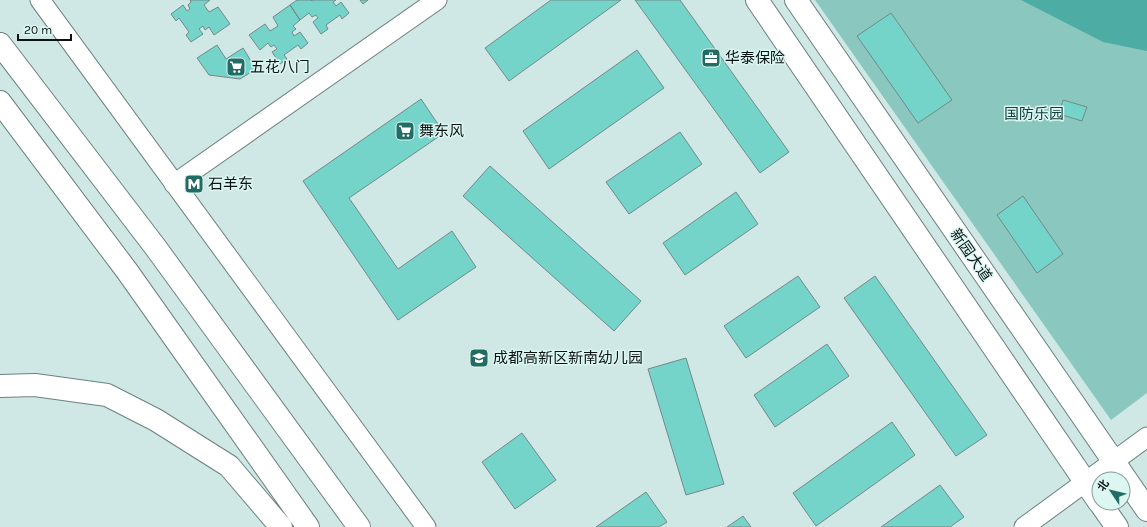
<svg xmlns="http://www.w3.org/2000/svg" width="1147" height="527" viewBox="0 0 1147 527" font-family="Karla,'Noto Sans SC',sans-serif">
  <rect width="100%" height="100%" fill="#cfe8e5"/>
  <!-- green -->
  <path fill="#8ac7bf" d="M815 0H1147V393L1111 420Z"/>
  <!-- water -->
  <path fill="#4dada4" d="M1021 0H1147V51L1103 42Z"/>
  <!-- building -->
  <path fill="#75d4ca" stroke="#738a87" d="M190 0H210L204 5 209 12 218 7 230 24 214 35 209 27 205 30 203 26 199 29 203 34 191 42 186 35 189 32 179 18 176 21 171 14 183 5 187 11 190 9 188 5 191 2Z
    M297 0H311L312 1 314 0H336L333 2 336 6 341 2 349 13 342 19 340 15 326 25 328 29 321 34 313 22 318 18 316 15 312 17 309 13 300 20 290 5Z
    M360 0H368L363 4Z
    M551 0H621L509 81 485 48Z
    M635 0H680L789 152 760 173Z
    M290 5 300 20 293 26 296 29 292 32 294 36 300 32 308 43 301 49 298 45 284 55 287 59 280 64 272 52 277 49 274 45 271 47 268 43 260 50 249 35 265 24 270 31 278 26 273 17Z
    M891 13 952 100 918 123 857 36Z
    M217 45 226 59 243 48 256 69 240 79 209 75 197 58Z
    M637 50 664 88 549 169 523 131Z
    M421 99 444 133 349 198 398 269 452 231 476 267 398 320 303 181Z
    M1063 100 1087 107 1082 121 1059 114Z
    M680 132 702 164 629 214 606 182Z
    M490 166 641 301 614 331 463 196Z
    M736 192 758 224 685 275 663 243Z
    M1023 196 1063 254 1037 273 997 215Z
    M798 276 820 307 746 358 724 326Z
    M875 276 987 435 956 456 844 298Z
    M827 344 849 376 775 427 754 395Z
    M686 358 724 484 686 495 648 369Z
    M892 422 915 455 816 526 793 493Z
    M522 433 556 480 515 509 482 462Z
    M940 485 964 517 950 527H881Z
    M646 492 667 522 659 527H596Z
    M743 516 751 527H727Z"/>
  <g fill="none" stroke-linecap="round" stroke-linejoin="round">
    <!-- street casing -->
    <g stroke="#6b827f" stroke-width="21">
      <path id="street" d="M40 0 426 527
        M174 184 437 0
        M1024 527 1147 437"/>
    </g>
    <!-- secondary casing -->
    <g stroke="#6b827f" stroke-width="24">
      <path id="secondary" d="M757 0 1099 502
        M796 0 1147 510
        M1100 503 1117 527"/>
    </g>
    <!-- highway casing -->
    <g stroke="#6b827f" stroke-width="24">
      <path id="highway" d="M0 44 156 248 359 527
        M0 102 127 271 308 527
        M0 386 35 385 107 395 156 420 229 466 281 527"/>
    </g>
    <!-- street -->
    <use href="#street" stroke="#fff" stroke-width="19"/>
    <!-- secondary -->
    <use href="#secondary" stroke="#fff" stroke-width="22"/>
    <!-- highway -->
    <use href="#highway" stroke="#fff" stroke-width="22"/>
  </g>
  <!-- icons -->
  <defs>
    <g id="office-square" transform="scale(1)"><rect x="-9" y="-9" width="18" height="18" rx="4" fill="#236c65" stroke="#dcf6f2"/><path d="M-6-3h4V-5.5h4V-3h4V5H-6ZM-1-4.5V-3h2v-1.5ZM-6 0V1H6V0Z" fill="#fff"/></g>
    <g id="supermarket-square" transform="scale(1)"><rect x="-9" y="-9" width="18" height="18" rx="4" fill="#236c65" stroke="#dcf6f2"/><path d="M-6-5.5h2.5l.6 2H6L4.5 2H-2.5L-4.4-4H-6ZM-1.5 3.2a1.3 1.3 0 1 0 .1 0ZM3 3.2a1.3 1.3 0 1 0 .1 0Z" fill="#fff"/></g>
    <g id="metro-square" transform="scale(1)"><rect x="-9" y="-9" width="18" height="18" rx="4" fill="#236c65" stroke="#dcf6f2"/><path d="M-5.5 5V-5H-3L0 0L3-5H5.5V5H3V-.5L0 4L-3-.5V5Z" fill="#fff"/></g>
    <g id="school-square" transform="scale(1)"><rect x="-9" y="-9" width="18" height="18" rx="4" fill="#236c65" stroke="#dcf6f2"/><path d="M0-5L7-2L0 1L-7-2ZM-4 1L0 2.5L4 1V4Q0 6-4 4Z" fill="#fff"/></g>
  </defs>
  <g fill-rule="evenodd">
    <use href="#office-square" x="711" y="58"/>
    <use href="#supermarket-square" x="236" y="67"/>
    <use href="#supermarket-square" x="405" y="131"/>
    <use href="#metro-square" x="194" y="184"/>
    <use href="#school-square" x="479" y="358"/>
  </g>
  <g text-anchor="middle" stroke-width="3" stroke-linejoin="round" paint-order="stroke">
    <!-- poi labels -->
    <g font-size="15" fill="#0b1413" stroke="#dcf6f2" text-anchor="start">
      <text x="725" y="63">华泰保险</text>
      <text x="250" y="72">五花八门</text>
      <text x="419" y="136">舞东风</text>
      <text x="208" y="189">石羊东</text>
      <text x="493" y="363">成都高新区新南幼儿园</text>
    </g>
    <!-- park labels -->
    <g font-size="15" fill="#14403c" stroke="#dcf6f2">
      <text x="1034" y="119">国防乐园</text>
    </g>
    <!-- street labels -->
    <g font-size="15" fill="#0b1413" stroke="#dcf6f2">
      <text transform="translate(971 255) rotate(55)" y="5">新园大道</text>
    </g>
  </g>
  <!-- north arrow -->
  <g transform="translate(1111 491) rotate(305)"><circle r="19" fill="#dcf6f2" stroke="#889c99"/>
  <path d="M0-3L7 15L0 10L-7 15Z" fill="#236c65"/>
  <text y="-6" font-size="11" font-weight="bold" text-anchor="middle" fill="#0b1413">北</text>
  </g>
  <!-- scale -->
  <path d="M18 34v6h53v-6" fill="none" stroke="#0b1413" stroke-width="2"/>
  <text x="24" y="34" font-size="12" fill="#0b1413" stroke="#dcf6f2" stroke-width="3" paint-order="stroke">20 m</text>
</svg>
